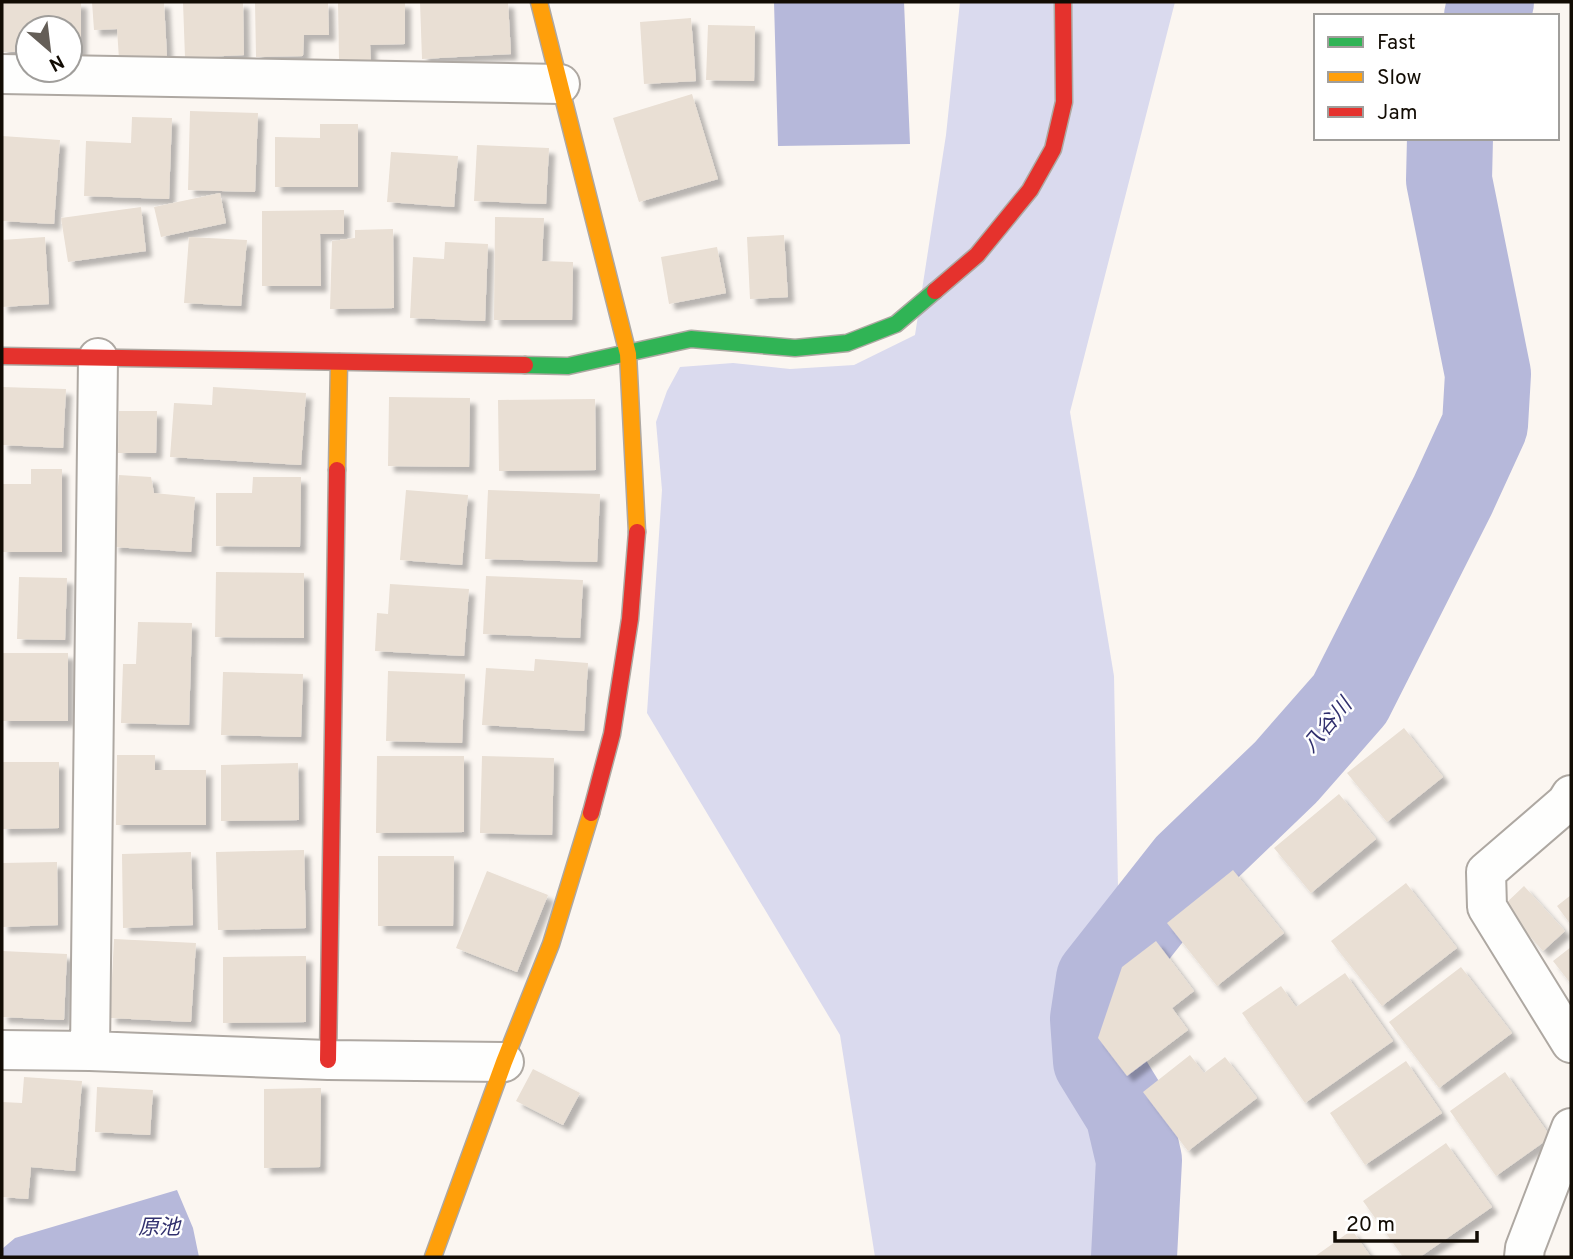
<svg xmlns="http://www.w3.org/2000/svg" width="1573" height="1259" viewBox="0 0 1573 1259" font-family="Overpass,'Noto Sans JP',sans-serif">
  <defs>
    <filter id="shadow"><feDropShadow dx="6" dy="6" stdDeviation="2" flood-color="#0004"/></filter>
  </defs>
  <rect width="100%" height="100%" fill="#fbf6f1"/>
  <!-- green -->
  <path fill="#dadaee" d="M960 2H1175L1070 412 1114 676 1125 1257H875L840 1035 647 713 662 490 656 422 667 391 680 367 733 363 790 369 854 365 915 335 946 135Z"/>
  <!-- water -->
  <path fill="#b6b8da" d="M774 2H904L910 144 778 146Z
    M177 1190 193 1228 199 1257H2V1249L15 1238Z"/>
  <g fill="none" stroke-linecap="round" stroke-linejoin="round">
    <!-- river -->
    <path stroke="#b6b8da" stroke-width="86" d="M1487 16 1491 2
      M1134 1257 1139 1160 1128 1113 1096 1061 1093 1019 1099 979 1188 866 1286 772 1350 699 1453 495 1485 425 1488 374 1449 180 1450 138"/>
  </g>
  <!-- building -->
  <path fill="#e9dfd4" filter="url(#shadow)" d="M2 2H81V53H70V28H28V52H2Z
    M92 2H164L167 56 119 59 117 29 94 30Z
    M183 2H243L244 55 185 58Z
    M255 2H328L329 35H304L303 56 256 57Z
    M338 2H405V44L370 45 371 61H339Z
    M420 2H508L511 54 422 59Z
    M691 18 696 81 644 84 640 22Z
    M708 25 755 26 754 81 706 80Z
    M692 94 718 179 639 202 613 118Z
    M190 111 258 113 255 192 188 190Z
    M132 117 172 118 169 199 84 196 86 141 131 143Z
    M320 124H358V187H275V137L320 138Z
    M2 136 60 140 54 224 2 221Z
    M477 145 549 148 546 204 474 201Z
    M391 152 458 156 454 207 387 202Z
    M220 193 226 223 161 237 154 207Z
    M141 207 146 251 68 262 61 218Z
    M344 210V234H320L321 286H262V211Z
    M495 217 544 218 542 261 573 262 572 320H494Z
    M393 229 394 308 330 309 332 241 355 238V230Z
    M784 235 788 297 750 299 747 237Z
    M45 237 49 304 2 307V240Z
    M189 237 247 240 241 306 184 303Z
    M445 242 488 244 485 321 410 318 413 257 444 259Z
    M717 247 726 293 669 304 661 257Z
    M2 387 66 389 63 448 2 445Z
    M213 387 306 393 301 465 170 457 174 403 212 405Z
    M389 397 470 398 469 467 388 466Z
    M595 399 596 470 499 471 498 400Z
    M119 411H157L156 453H118Z
    M31 469H62V552H2V484H31Z
    M119 475 151 477 154 493 195 497 191 552 113 547Z
    M253 477H301L300 547 216 546V493H252Z
    M406 490 468 495 462 565 400 560Z
    M488 490 600 494 597 562 485 559Z
    M216 572 304 573V638L215 637Z
    M486 576 583 580 580 638 483 634Z
    M19 577 67 578 65 640 17 639Z
    M390 584 469 589 464 656 375 651 377 613 388 614Z
    M138 622 192 623 189 725 121 723 123 664H136Z
    M2 653H68V721H2Z
    M535 659 588 663 584 731 482 725 486 668 534 671Z
    M388 671 465 674 462 743 386 741Z
    M223 672 303 674 301 737 221 735Z
    M1404 728 1443 777 1387 822 1347 773Z
    M117 755H155V770H206V825H116Z
    M377 756H464V832L376 833Z
    M482 756 554 758 552 835 480 833Z
    M2 762H59V828L2 829Z
    M298 763 299 820 221 821V765Z
    M1339 794 1376 839 1311 893 1274 848Z
    M304 850 306 928 218 930 216 852Z
    M191 852 193 925 123 928 122 854Z
    M378 856H454L453 926H378Z
    M57 862 58 925 2 927V863Z
    M1233 870 1284 933 1217 986 1167 923Z
    M487 871 548 895 517 972 456 948Z
    M1406 883 1457 948 1382 1006 1331 941Z
    M1524 886 1565 931 1543 951 1503 906Z
    M1571 895V925L1557 906Z
    M114 939 196 943 191 1022 110 1018Z
    M1156 941 1194 991 1172 1008 1188 1030 1127 1076 1098 1038 1122 967Z
    M1571 947V984L1553 961Z
    M2 951 67 954 64 1020 2 1017Z
    M306 956V1022L223 1023V957Z
    M1461 967 1512 1033 1439 1088 1389 1022Z
    M1345 973 1393 1041 1305 1103 1242 1013 1281 986 1296 1007Z
    M1190 1055 1204 1073 1225 1057 1257 1098 1188 1151 1143 1092Z
    M1406 1061 1442 1113 1365 1165 1330 1113Z
    M533 1069 580 1093 563 1125 516 1101Z
    M1505 1072 1551 1137 1496 1176 1450 1111Z
    M24 1077 82 1081 75 1171 31 1167 28 1199 2 1197V1102L22 1103Z
    M97 1087 153 1090 150 1135 95 1132Z
    M321 1088 320 1167 264 1168V1089Z
    M1446 1143 1492 1207 1420 1257H1403L1363 1201Z
    M1352 1230 1371 1257H1314Z"/>
  <g fill="none" stroke-linecap="round" stroke-linejoin="round">
    <!-- street casing -->
    <g stroke="#aea8a2" stroke-width="42">
      <path id="street" d="M2 74 560 84
        M1571 795 1566 803 1486 872 1487 907 1571 1043
        M2 1050 90 1051 328 1060 504 1062
        M90 1051 98 358
        M1524 1257 1525 1248 1571 1128"/>
    </g>
    <!-- fast casing -->
    <g stroke="#aea8a2" stroke-width="19">
      <path id="fast" d="M525 365 568 366 691 339 795 348 847 343 896 324 935 291"/>
    </g>
    <!-- slow casing -->
    <g stroke="#aea8a2" stroke-width="19">
      <path id="slow" d="M539 2 628 354 637 532
        M337 470 339 362
        M433 1257 504 1062 551 944 591 813"/>
    </g>
    <!-- jam casing -->
    <g stroke="#aea8a2" stroke-width="19">
      <path id="jam" d="M935 291 977 255 1030 190 1053 149 1064 102 1063 2
        M2 356 525 365
        M591 813 612 734 630 619 637 532
        M328 1060 337 470"/>
    </g>
    <!-- street -->
    <use href="#street" stroke="#fefefd" stroke-width="38"/>
    <!-- fast -->
    <use href="#fast" stroke="#30b455" stroke-width="16"/>
    <!-- slow -->
    <use href="#slow" stroke="#ff9f0a" stroke-width="16"/>
    <!-- jam -->
    <use href="#jam" stroke="#e5322d" stroke-width="16"/>
  </g>
  <g text-anchor="middle" stroke-width="5" stroke-linejoin="round" paint-order="stroke">
    <!-- water labels -->
    <g font-size="21" font-style="italic" fill="#31306e" stroke="#fff">
      <text transform="translate(1327 725) rotate(-50)" y="7">八谷川</text>
      <text x="159" y="1234">原池</text>
    </g>
  </g>
  <!-- border -->
  <rect width="1573" height="1259" fill="none" stroke="#120c04" stroke-width="7"/>
  <!-- legend -->
  <rect x="1314" y="14" width="245" height="126" fill="#ffffff" stroke="#a09e9b" stroke-width="2"/>
  <rect x="1328" y="37" width="35" height="10" fill="#30b455" stroke="#a09e9b" stroke-width="2"/>
  <text x="1377" y="49" font-size="21" fill="#120c04">Fast</text>
  <rect x="1328" y="72" width="35" height="10" fill="#ff9f0a" stroke="#a09e9b" stroke-width="2"/>
  <text x="1377" y="84" font-size="21" fill="#120c04">Slow</text>
  <rect x="1328" y="107" width="35" height="10" fill="#e5322d" stroke="#a09e9b" stroke-width="2"/>
  <text x="1377" y="119" font-size="21" fill="#120c04">Jam</text>
  <!-- north arrow -->
  <g transform="translate(49 49) rotate(152)"><circle r="33" fill="#ffffff" stroke="#a09e9b" stroke-width="2"/>
  <path d="M0-5L12 26L0 18L-12 26Z" fill="#645e57"/>
  <text y="-10" font-size="19" font-weight="bold" text-anchor="middle" fill="#120c04">N</text>
  </g>
  <!-- scale -->
  <path d="M1335 1231v10h142v-10" fill="none" stroke="#120c04" stroke-width="3.5"/>
  <text x="1346" y="1231" font-size="21" fill="#120c04" stroke="#ffffff" stroke-width="5" paint-order="stroke">20 m</text>
</svg>
